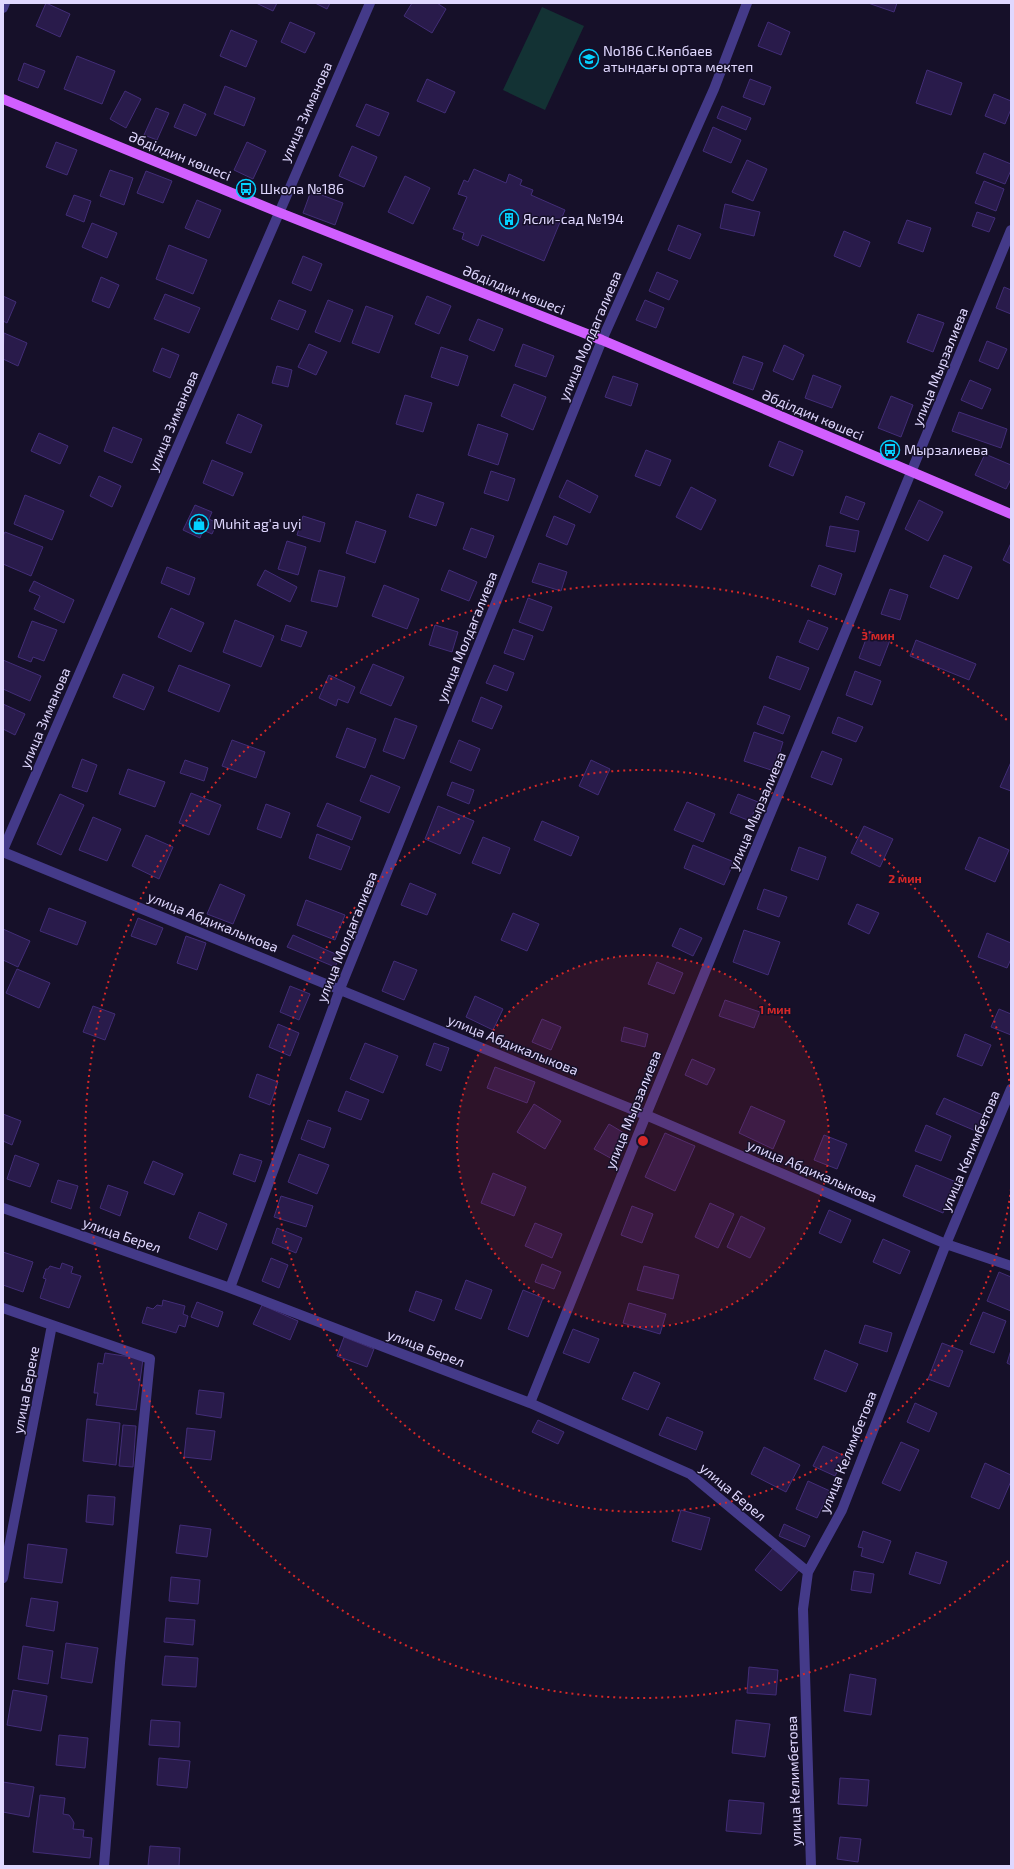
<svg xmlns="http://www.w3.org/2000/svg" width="1014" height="1869" viewBox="0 0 1014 1869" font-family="'Exo 2',sans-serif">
  <rect width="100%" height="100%" fill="#161029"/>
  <!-- green -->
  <path fill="#133234" d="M542 7 584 26 545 110 503 90Z"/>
  <!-- building -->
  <path fill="#291b4b" stroke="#422d77" d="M46 3 70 14 60 37 36 26Z
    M256 3H277L273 11Z
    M315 3H330L327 9Z
    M412 3H437L446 9 432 33 404 16Z
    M868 3H897L894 12Z
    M290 22 315 33 305 53 281 42Z
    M768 22 790 32 781 55 758 46Z
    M231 30 257 41 246 67 220 56Z
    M77 56 115 71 102 104 64 89Z
    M24 63 45 71 38 88 18 80Z
    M927 70 962 83 951 115 916 103Z
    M427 79 455 92 445 113 417 101Z
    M750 79 771 87 764 105 743 97Z
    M225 86 255 98 244 126 214 114Z
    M125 91 141 99 126 128 110 119Z
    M994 94 1011 101V109L1005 124 985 116Z
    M184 104 206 114 196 136 174 127Z
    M366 104 389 113 379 136 356 126Z
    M722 106 751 118 746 130 717 118Z
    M156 108 169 113 157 140 144 135Z
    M713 127 741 140 731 163 703 151Z
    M56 142 77 150 67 175 46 167Z
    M247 142 266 151 253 179 234 170Z
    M352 146 377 157 364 187 339 176Z
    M984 153 1011 164V170L1005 184 976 173Z
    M747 160 767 169 753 201 732 192Z
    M474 169 506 183 509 174 522 180 520 185 533 190 531 195 565 210 544 261 482 235 478 246 462 239 464 233 453 229 467 197 458 194 464 180 468 182Z
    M110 170 133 178 124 205 100 196Z
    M146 171 172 181 163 203 137 193Z
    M405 176 430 188 413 224 388 212Z
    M984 181 1004 189 996 211 975 203Z
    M311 191 343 203 335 225 303 213Z
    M74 195 91 201 84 222 66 215Z
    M197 200 221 210 209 238 185 228Z
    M725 204 760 212 754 236 720 228Z
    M977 212 995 218 989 232 972 226Z
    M907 220 931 228 923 252 898 243Z
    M92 223 117 233 107 258 82 247Z
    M678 225 701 234 690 259 668 250Z
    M844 231 870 242 860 267 834 256Z
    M169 245 207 260 193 294 156 279Z
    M303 256 322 264 311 291 292 283Z
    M657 272 678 281 669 300 649 291Z
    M101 277 119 285 109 308 92 301Z
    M1004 287 1011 290V314L996 308Z
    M165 294 200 308 189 333 154 319Z
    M3 296 16 302 7 323 3 321Z
    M427 296 451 306 439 334 415 324Z
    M279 300 306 311 298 330 271 319Z
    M328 300 353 310 340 342 315 332Z
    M645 300 664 308 656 328 636 320Z
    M366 306 393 316 379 353 352 343Z
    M918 314 944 323 933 352 907 342Z
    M478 319 503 329 494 351 469 340Z
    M4 333 27 343 18 366 3 359Z
    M987 341 1007 349 998 369 979 361Z
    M309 344 327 352 316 375 298 367Z
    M523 344 554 356 546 377 515 366Z
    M784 345 804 355 793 380 773 371Z
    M441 347 468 356 458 386 431 377Z
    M162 348 179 355 170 378 153 371Z
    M743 356 763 363 753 390 733 383Z
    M277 366 292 370 288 387 272 383Z
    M813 375 841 386 832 408 805 398Z
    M613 376 638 384 631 406 605 397Z
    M970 380 991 389 982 409 961 400Z
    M514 384 546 397 533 430 501 416Z
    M405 395 432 403 423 432 396 424Z
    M891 396 913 405 901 437 878 428Z
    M959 412 1007 429 1001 448 952 431Z
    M238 414 262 425 251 453 226 443Z
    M478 424 508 434 498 465 468 455Z
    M113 427 142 439 132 463 104 451Z
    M39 433 68 446 60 464 31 451Z
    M779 441 803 451 793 476 769 466Z
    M646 450 671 460 660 486 635 476Z
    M985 454 1011 465V479L1006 489 975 475Z
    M212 460 243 473 233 496 203 483Z
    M491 471 515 479 508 501 484 493Z
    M99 476 121 486 112 507 90 496Z
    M567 480 598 496 590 513 559 497Z
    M691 487 716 500 701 530 676 517Z
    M417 494 444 503 436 526 409 517Z
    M25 495 64 511 52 540 14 524Z
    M846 496 865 503 858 520 840 513Z
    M919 500 943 512 928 541 905 529Z
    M195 505 212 512 209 519 217 523 212 534 203 530 200 538 183 530Z
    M303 516 325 523 320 542 297 535Z
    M554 516 575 525 567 545 546 536Z
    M356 521 386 531 375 563 346 553Z
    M830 526 859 531 855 552 826 546Z
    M471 528 494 536 486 558 463 549Z
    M5 532 43 547 31 576 3 564V536Z
    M287 541 306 547 298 575 278 569Z
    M1011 543V564L1003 560Z
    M944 555 972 567 958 599 930 587Z
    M539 563 567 572 561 591 532 582Z
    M819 565 842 574 835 595 811 586Z
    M167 567 195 578 189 595 161 583Z
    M265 570 297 587 290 602 257 585Z
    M319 570 345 577 337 607 311 601Z
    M449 570 477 582 469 601 441 590Z
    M34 581 74 600 64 623 34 609 40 596 29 591Z
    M384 585 419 599 407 629 372 616Z
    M890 589 908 595 900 620 881 614Z
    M528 598 552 607 543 631 519 622Z
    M171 608 204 623 191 652 158 637Z
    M235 620 274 636 261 667 223 652Z
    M808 620 828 628 818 650 799 642Z
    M32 621 57 630 44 661 33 657 31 662 18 657Z
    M286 625 307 632 301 647 281 640Z
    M435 625 458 632 452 652 429 645Z
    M513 629 533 636 524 660 504 653Z
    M869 631 890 640 880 666 859 658Z
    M916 640 976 664 969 680 910 656Z
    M777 656 809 668 800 690 769 678Z
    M3 660 41 676 30 701 3 689Z
    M373 664 404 677 391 706 360 693Z
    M179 665 230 685 219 712 168 691Z
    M494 665 514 673 507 691 486 683Z
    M855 671 881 681 872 705 846 695Z
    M123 674 154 687 144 710 113 697Z
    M329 675 355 687 348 703 338 699 336 706 319 698Z
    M481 697 502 706 492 729 472 721Z
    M3 704 25 714 15 735 3 729Z
    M764 706 790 716 783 734 757 724Z
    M838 717 863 727 856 742 832 733Z
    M395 718 417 726 404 759 383 751Z
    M347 728 376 739 365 768 336 757Z
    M754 732 783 742 774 771 744 761Z
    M232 740 265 752 256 778 222 766Z
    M459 740 480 749 471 771 450 762Z
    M822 751 842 759 832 785 811 777Z
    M82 759 97 765 87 792 72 787Z
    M185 760 208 768 204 781 180 773Z
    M591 760 610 769 598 795 579 786Z
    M1011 762V791L1000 787Z
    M128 769 165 782 155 807 119 794Z
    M371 775 400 787 389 813 360 801Z
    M452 782 474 790 469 804 447 795Z
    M191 793 221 805 209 835 179 823Z
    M60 794 84 805 61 855 37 844Z
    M738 794 758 802 750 821 730 813Z
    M687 802 715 814 703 842 674 830Z
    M327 803 361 817 352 840 317 826Z
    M266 804 290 813 281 838 257 829Z
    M438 806 474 821 460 854 425 839Z
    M93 817 121 829 107 861 79 850Z
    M542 821 579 837 571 856 534 840Z
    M864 826 893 839 880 867 851 853Z
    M317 834 350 847 341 870 309 858Z
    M146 835 173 847 159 879 132 866Z
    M483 837 510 848 500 874 472 863Z
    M979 837 1009 850 995 882 965 869Z
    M693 845 734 862 724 885 684 868Z
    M799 847 826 857 818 880 791 870Z
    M410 883 436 894 427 915 401 905Z
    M220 884 245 895 233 924 207 914Z
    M764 889 787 897 779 917 757 909Z
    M306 900 345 915 335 940 297 925Z
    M857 904 879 913 869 934 848 924Z
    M49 908 86 922 77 945 40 931Z
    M513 913 539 924 527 951 501 940Z
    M138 918 163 928 156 945 131 936Z
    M680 928 702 938 693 956 672 946Z
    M3 929 30 941 18 967 3 960Z
    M744 930 780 942 768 975 733 962Z
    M987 933 1011 943V959L1007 968 978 957Z
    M293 935 340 956 335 967 287 947Z
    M186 936 206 943 197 970 177 963Z
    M394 961 417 970 404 1000 382 991Z
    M657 962 683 973 674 994 648 984Z
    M17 969 50 983 39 1008 6 993Z
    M290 986 310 994 299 1020 280 1012Z
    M475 996 503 1009 493 1030 466 1017Z
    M725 1000 760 1012 754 1028 719 1016Z
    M93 1006 115 1014 105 1040 83 1032Z
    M999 1009 1011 1014V1035L991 1027Z
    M542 1019 561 1027 551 1050 532 1042Z
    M278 1024 299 1033 290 1056 269 1047Z
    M624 1027 648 1034 645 1047 621 1041Z
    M965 1034 991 1045 982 1066 957 1056Z
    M365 1043 398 1056 383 1093 350 1079Z
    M434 1043 449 1048 441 1071 426 1065Z
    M692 1059 715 1069 707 1085 685 1075Z
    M495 1067 535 1082 527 1103 487 1088Z
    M257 1074 278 1082 270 1105 249 1097Z
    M346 1091 369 1100 361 1120 338 1111Z
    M944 1098 985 1116 978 1132 936 1114Z
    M534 1104 561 1121 545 1149 517 1132Z
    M751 1106 785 1121 773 1149 739 1133Z
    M3 1114 21 1121 12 1145 3 1141Z
    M308 1120 331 1128 324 1148 301 1139Z
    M609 1124 629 1136 614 1160 594 1149Z
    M926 1125 951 1136 941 1161 915 1151Z
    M665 1133 695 1146 675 1191 645 1177Z
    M824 1135 847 1144 837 1169 814 1160Z
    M240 1154 262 1161 255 1182 233 1174Z
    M299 1154 329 1165 317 1194 288 1182Z
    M15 1155 39 1164 30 1187 7 1179Z
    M153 1161 183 1174 174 1195 144 1183Z
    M916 1165 956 1182 943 1213 903 1196Z
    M493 1173 526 1187 514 1216 481 1203Z
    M58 1180 78 1186 71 1209 51 1202Z
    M108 1185 128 1192 120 1216 100 1208Z
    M281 1196 313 1206 306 1227 274 1217Z
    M710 1203 734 1214 718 1248 695 1237Z
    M632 1206 653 1214 642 1243 621 1235Z
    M829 1210 851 1220 841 1243 819 1233Z
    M199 1212 227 1224 217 1250 189 1238Z
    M741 1216 765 1228 750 1258 727 1247Z
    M535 1223 562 1234 552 1258 525 1246Z
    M277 1228 302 1238 296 1253 272 1243Z
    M883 1239 910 1251 900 1274 873 1262Z
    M3 1252 33 1262 23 1292 3 1285Z
    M271 1258 288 1265 279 1288 262 1281Z
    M62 1263 73 1267 71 1273 81 1276 69 1308 40 1298 46 1279 43 1278 46 1269H48L50 1266 60 1269Z
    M542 1264 561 1272 554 1289 535 1282Z
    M644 1266 679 1275 673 1299 637 1290Z
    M999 1272 1011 1277V1311L987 1301Z
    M466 1280 492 1290 481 1319 455 1309Z
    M523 1290 543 1298 528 1337 508 1329Z
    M416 1291 442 1300 434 1321 409 1311Z
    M163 1300 185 1306 183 1314 188 1316 185 1327 179 1325 176 1333 142 1323 147 1307 153 1309 157 1305 162 1306Z
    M197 1302 223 1312 218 1327 191 1317Z
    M629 1303 666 1314 660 1334 623 1323Z
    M262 1305 298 1321 290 1340 253 1324Z
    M983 1312 1006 1321 994 1353 970 1344Z
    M865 1325 892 1333 887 1352 859 1343Z
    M573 1329 599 1339 589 1363 563 1353Z
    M344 1337 374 1349 367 1367 337 1356Z
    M942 1343 963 1351 949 1387 928 1379Z
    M825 1350 858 1364 846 1392 814 1379Z
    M1011 1350V1365L1007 1363Z
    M105 1353 143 1359 136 1410 96 1405 98 1393H94L98 1363 103 1364Z
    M634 1372 660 1383 648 1410 622 1399Z
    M199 1390 224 1393 221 1418 196 1414Z
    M915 1403 937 1413 929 1432 907 1422Z
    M667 1417 703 1432 696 1450 659 1435Z
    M87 1419 120 1423 116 1465 83 1461Z
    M538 1420 564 1432 558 1444 532 1432Z
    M123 1425 136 1426 133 1467 119 1466Z
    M187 1428 215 1431 211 1460 184 1457Z
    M901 1442 919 1450 900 1491 882 1483Z
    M823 1446 845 1456 835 1476 813 1466Z
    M764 1447 800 1465 786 1492 751 1474Z
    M985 1463 1011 1475V1481L999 1509 971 1497Z
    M808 1481 830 1491 817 1518 796 1509Z
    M88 1495 115 1497 113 1525 86 1522Z
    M681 1510 710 1518 701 1550 672 1541Z
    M784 1524 810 1536 805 1547 779 1536Z
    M180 1525 211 1529 207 1557 176 1553Z
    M863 1531 891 1541 883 1563 861 1556 863 1548 858 1547Z
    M28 1544 67 1549 62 1583 24 1578Z
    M773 1548 799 1570 781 1591 755 1570Z
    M916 1552 947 1562 940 1584 909 1574Z
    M854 1571 874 1574 871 1593 851 1590Z
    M171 1577 200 1580 198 1604 169 1601Z
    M31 1598 58 1602 54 1631 26 1626Z
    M166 1618 195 1620 193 1645 164 1642Z
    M66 1643 98 1648 92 1683 61 1678Z
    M23 1646 53 1651 48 1684 18 1679Z
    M165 1656 198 1658 196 1687 162 1685Z
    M749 1667 778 1670 776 1695 747 1693Z
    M850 1674 876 1679 871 1715 844 1711Z
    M13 1690 47 1696 41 1731 7 1725Z
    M151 1720 180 1722 179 1747 149 1745Z
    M736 1720 770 1724 765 1757 732 1753Z
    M59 1735 88 1738 85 1768 56 1765Z
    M159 1758 190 1761 187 1788 157 1785Z
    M840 1778 869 1780 867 1806 838 1804Z
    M3 1782 34 1787 29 1817 3 1812Z
    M40 1795 65 1798 63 1814 69 1815 72 1819 74 1823 73 1829 84 1830 83 1837 92 1838 90 1858 33 1852Z
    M729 1800 764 1803 761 1834 726 1831Z
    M840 1837 861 1839 858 1862 837 1859Z
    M150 1846 180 1848 179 1866H148Z"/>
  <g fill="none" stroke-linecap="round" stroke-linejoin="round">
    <!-- minor -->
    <path stroke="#443a89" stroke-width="10" d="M3 8 5 3
      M3 850 370 3
      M3 852 646 1115 946 1244 1011 1266
      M3 1208 230 1288 530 1403 690 1474 808 1572
      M230 1288 340 989 602 340 714 89 747 3
      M3 1308 150 1359 120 1663 104 1866
      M530 1403 646 1115 1011 230
      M3 1578 52 1325
      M811 1866 803 1609 808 1572 842 1510 946 1244 1011 1089"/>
    <!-- major -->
    <path stroke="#d15fff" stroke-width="10" d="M3 99 278 212 602 340 1011 514"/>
  </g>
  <!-- distance rings -->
  <circle cx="643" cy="1141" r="186" fill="#d62828" fill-opacity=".12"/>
  <g fill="none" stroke="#d62828" stroke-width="2" stroke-dasharray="2 4">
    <circle cx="643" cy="1141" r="186"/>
    <path d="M1011 1189A371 371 0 1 1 1011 1093"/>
    <path d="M1008 1561A557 557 0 1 1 1008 721"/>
  </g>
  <!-- icons -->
  <defs>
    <g id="school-ring" transform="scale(1)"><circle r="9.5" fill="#161029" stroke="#04d1ff" stroke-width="1.5"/><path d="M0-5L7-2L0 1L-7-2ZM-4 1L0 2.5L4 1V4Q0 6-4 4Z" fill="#04d1ff"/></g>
    <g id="bus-ring" transform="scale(1)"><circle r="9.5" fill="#161029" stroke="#04d1ff" stroke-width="1.5"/><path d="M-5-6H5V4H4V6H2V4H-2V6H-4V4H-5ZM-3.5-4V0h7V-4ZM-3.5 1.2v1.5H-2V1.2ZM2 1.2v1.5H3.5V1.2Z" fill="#04d1ff"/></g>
    <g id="building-ring" transform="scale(1)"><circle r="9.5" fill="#161029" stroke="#04d1ff" stroke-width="1.5"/><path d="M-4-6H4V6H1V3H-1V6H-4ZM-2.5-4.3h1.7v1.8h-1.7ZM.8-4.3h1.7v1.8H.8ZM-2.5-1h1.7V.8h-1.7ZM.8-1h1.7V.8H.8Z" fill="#04d1ff"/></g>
    <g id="shop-ring" transform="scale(1)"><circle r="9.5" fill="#161029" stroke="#04d1ff" stroke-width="1.5"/><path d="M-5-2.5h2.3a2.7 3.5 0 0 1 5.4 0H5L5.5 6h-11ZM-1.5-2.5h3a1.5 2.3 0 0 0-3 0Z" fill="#04d1ff"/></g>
  </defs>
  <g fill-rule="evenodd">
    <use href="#school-ring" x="589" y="59"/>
    <use href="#bus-ring" x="246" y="189"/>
    <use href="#building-ring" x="509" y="219"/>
    <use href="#bus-ring" x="890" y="450"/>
    <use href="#shop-ring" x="199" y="524"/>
  </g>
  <g text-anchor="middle" stroke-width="3" stroke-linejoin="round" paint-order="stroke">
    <!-- poi labels -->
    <g font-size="14" fill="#e0d8ff" stroke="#161029" text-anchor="start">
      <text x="603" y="56">No186 С.Көпбаев<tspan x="603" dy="16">атындағы орта мектеп</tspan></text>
      <text x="260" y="194">Школа №186</text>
      <text x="523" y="224">Ясли-сад №194</text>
      <text x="904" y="455">Мырзалиева</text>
      <text x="213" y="529">Muhit ag'a uyi</text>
    </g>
    <!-- street labels -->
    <g font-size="14" fill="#e0d8ff" stroke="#161029">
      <text transform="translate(306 112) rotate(-66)" y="5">улица Зиманова</text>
      <text transform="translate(180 156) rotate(22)" y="5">Әбділдин көшесі</text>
      <text transform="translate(514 290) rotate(22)" y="5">Әбділдин көшесі</text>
      <text transform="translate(590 336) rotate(-67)" y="5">улица Молдагалиева</text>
      <text transform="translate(940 367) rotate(-68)" y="5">улица Мырзалиева</text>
      <text transform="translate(813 415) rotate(23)" y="5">Әбділдин көшесі</text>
      <text transform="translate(173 421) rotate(-67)" y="5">улица Зиманова</text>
      <text transform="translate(467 637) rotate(-68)" y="5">улица Молдагалиева</text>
      <text transform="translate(45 718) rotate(-67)" y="5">улица Зиманова</text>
      <text transform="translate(757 811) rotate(-67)" y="5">улица Мырзалиева</text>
      <text transform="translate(213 922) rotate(22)" y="5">улица Абдикалыкова</text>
      <text transform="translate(347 937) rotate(-68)" y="5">улица Молдагалиева</text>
      <text transform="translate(513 1045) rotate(22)" y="5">улица Абдикалыкова</text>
      <text transform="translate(633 1110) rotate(-68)" y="5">улица Мырзалиева</text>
      <text transform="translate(970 1151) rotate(-67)" y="5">улица Келимбетова</text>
      <text transform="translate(812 1171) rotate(23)" y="5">улица Абдикалыкова</text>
      <text transform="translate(122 1235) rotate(19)" y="5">улица Берел</text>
      <text transform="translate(426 1348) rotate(21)" y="5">улица Берел</text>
      <text transform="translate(26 1390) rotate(-79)" y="5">улица Береке</text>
      <text transform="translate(848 1452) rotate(-68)" y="5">улица Келимбетова</text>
      <text transform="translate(733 1492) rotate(40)" y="5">улица Берел</text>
      <text transform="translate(794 1781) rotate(-92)" y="5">улица Келимбетова</text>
    </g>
  </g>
  <circle cx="643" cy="1141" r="6" fill="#d62828" stroke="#161029" stroke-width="2"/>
  <g font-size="12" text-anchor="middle" font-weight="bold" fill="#d62828" stroke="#161029" stroke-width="3" stroke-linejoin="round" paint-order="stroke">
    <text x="878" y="640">3 мин</text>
    <text x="905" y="883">2 мин</text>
    <text x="775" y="1014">1 мин</text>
  </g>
  <!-- border -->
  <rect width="1014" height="1869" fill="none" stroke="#e0d8ff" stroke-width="8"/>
</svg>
